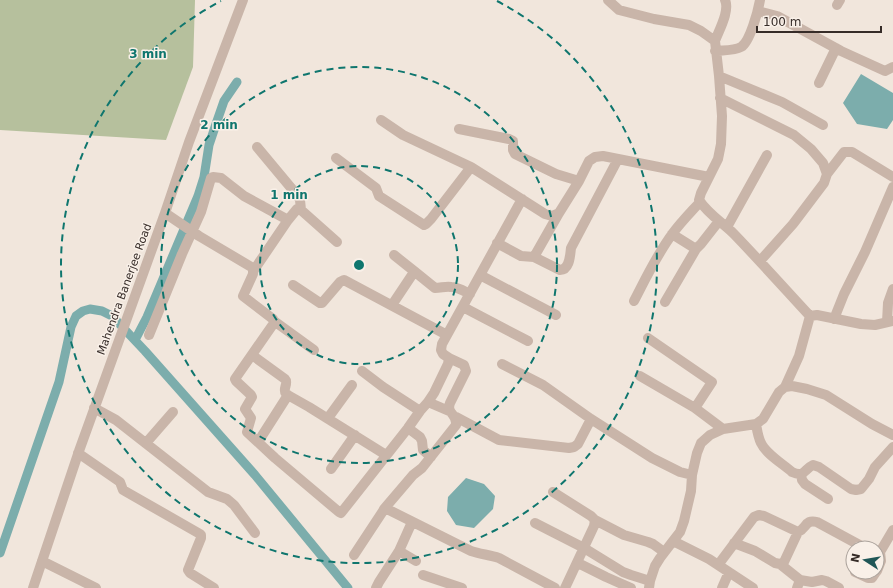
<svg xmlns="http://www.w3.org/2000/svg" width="893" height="588" viewBox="0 0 893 588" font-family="'DejaVu Sans',sans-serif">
  <rect width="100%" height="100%" fill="#f1e6dc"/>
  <!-- green -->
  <path fill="#b6c09d" d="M0 0H195L193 67 166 140 0 130Z"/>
  <!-- water -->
  <path fill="#7cadac" d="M861 74 893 93V120L887 129 857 124 843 103Z
    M466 478 484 484 495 496 493 509 474 528 456 525 447 511 448 497Z"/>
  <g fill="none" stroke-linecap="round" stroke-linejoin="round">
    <!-- canal -->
    <path stroke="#7cadac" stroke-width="9" d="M135 340 147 317 198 196 204 177 209 145 216 124 224 101 237 82
      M0 553 59 382 71 327 76 316 83 311 90 309 102 311 112 316 145 351 255 475 348 588"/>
    <!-- minor -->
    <path stroke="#c9b5a9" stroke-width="10" d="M608 0 619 10 654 19 689 25 701 31 715 41 719 76 722 116 721 144 718 159 701 193 699 200C708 214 723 223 734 234 760 261 785 289 810 316L817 315 861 324 875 325 893 321
      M837 5 840 0
      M758 11 777 16 841 51 885 71 893 67
      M715 41C719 30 730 11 725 0
      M715 51C723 50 734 51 741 47 750 42 758 11 760 0
      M719 76 782 102 823 125
      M819 83 836 48
      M720 98 794 135 811 149 823 163 827 174 824 183 793 224 760 261
      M381 120 403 135 471 167 545 214 552 216 559 213 579 181 589 161 595 157 603 156 709 177
      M459 129 509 139 513 141V150L515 154 556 174 579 181
      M257 147 297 195 300 200 301 210
      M336 158 376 188 379 196 424 225 426 224 431 219 471 167
      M827 174 844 152H852L893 177
      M165 213 199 236 253 268V274L243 296 273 319 274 323 235 379 236 381 251 395 252 397 245 409 251 418 247 432 275 458 339 512 341 513 408 428 420 411 428 402 434 393 448 364 449 358 443 354 441 350 442 344 522 199
      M727 227 767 155
      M672 234 696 249
      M497 243 521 256 534 257 559 213
      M534 257 560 270C570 270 570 255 571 248L618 159
      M254 270 288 220 297 209 301 210 337 242
      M414 271 435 288C441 288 446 286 451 287 458 287 464 291 470 294
      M480 275 556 315
      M293 285 320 303H322L340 282 344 280 447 335
      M634 301C646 278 657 254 673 233 681 222 691 212 700 202
      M665 302 696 249 701 244 719 221
      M392 305 414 272V271L394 255
      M463 307 528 341
      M834 319 844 294 865 252 893 187
      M274 321 314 350
      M887 322 888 303 893 289
      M149 335 182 254 201 212 211 178 213 177 221 178 244 196 288 220
      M648 338 712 382 695 408 723 429
      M252 355 285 379C289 383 282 389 286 394L309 407 386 455
      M502 364 543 385 591 419 652 458 680 472 692 475
      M362 371 383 387 420 411
      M640 376 695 408
      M785 387 799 356 810 316
      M428 402 449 411
      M94 408 116 420 208 492 227 499 234 505 255 533
      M456 417 499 440 569 448 574 447 578 444 591 419
      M328 418 352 385
      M756 424C757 430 758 437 761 443 766 454 783 464 792 472 805 478 804 469 813 465L819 467 851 489 856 490 861 489 869 479 875 467 893 447
      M408 428 420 437 422 441 423 450 431 457
      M258 442 288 395
      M146 443 173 412
      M78 453 120 482 123 490 200 534 201 535V538L188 570 190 573 214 588
      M331 469 355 435
      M801 474 802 480 805 484 828 499
      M553 492 591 516 595 520 594 526 565 588
      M384 509 413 475 422 468 456 425C458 414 446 414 450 403L466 371 464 365 449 358
      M595 520 624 535 648 542 653 544 664 552
      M535 523 584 548 623 572 631 575 650 581
      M673 541 709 559 753 588
      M734 543 755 551 775 563 780 564 784 562 798 532
      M399 551 416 561
      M877 553 880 552 893 530
      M354 555 383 511 384 509H387L471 551C480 554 490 555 499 558L555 588
      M42 561 96 588
      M578 563 606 577 631 588
      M780 564 800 580 797 588
      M718 565 754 517 759 515 764 516 798 532C807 528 805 519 817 522L865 548
      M877 571 881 561 880 552
      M855 572 868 578H872L876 572
      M423 575 462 588
      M800 580 812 582 822 580 826 581 839 588
      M33 588 79 451 165 213 189 142 243 0
      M376 588 379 582 399 551 412 522
      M649 588 650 581 655 566 660 558 673 541 680 532 684 521 691 491 692 475 697 453 701 443 710 435 723 429 756 424 763 419 779 392 785 387 792 386 807 389 826 395 872 424 893 435
      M722 588 729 572"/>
  </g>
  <!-- distance rings -->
  <g fill="none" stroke="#0f766e" stroke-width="2" stroke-dasharray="7 5">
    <circle cx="359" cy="265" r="99"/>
    <circle cx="359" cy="265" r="198"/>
    <path d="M497 1A298 298 0 1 1 221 1"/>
  </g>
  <g text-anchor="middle" stroke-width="3" stroke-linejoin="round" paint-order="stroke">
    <!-- street labels -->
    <g font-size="11" fill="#362c28" stroke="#f9f0e8">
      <text transform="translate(124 289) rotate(-70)" y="4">Mahendra Banerjee Road</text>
    </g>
  </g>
  <circle cx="359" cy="265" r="6" fill="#0f766e" stroke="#f9f0e8" stroke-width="2"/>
  <g font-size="12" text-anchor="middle" font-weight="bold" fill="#0f766e" stroke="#f9f0e8" stroke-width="3" stroke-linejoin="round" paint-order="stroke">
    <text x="148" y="58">3 min</text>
    <text x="219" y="129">2 min</text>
    <text x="289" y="199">1 min</text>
  </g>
  <!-- north arrow -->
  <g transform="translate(865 560) rotate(282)"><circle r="19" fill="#f9f0e8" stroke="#aba29b"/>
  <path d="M0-3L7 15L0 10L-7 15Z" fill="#1f5656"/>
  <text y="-6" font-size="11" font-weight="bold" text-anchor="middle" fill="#362c28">N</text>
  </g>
  <!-- scale -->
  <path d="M757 26v6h124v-6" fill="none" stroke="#362c28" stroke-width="2"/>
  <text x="763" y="26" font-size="12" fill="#362c28" stroke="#f9f0e8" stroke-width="3" paint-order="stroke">100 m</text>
</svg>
